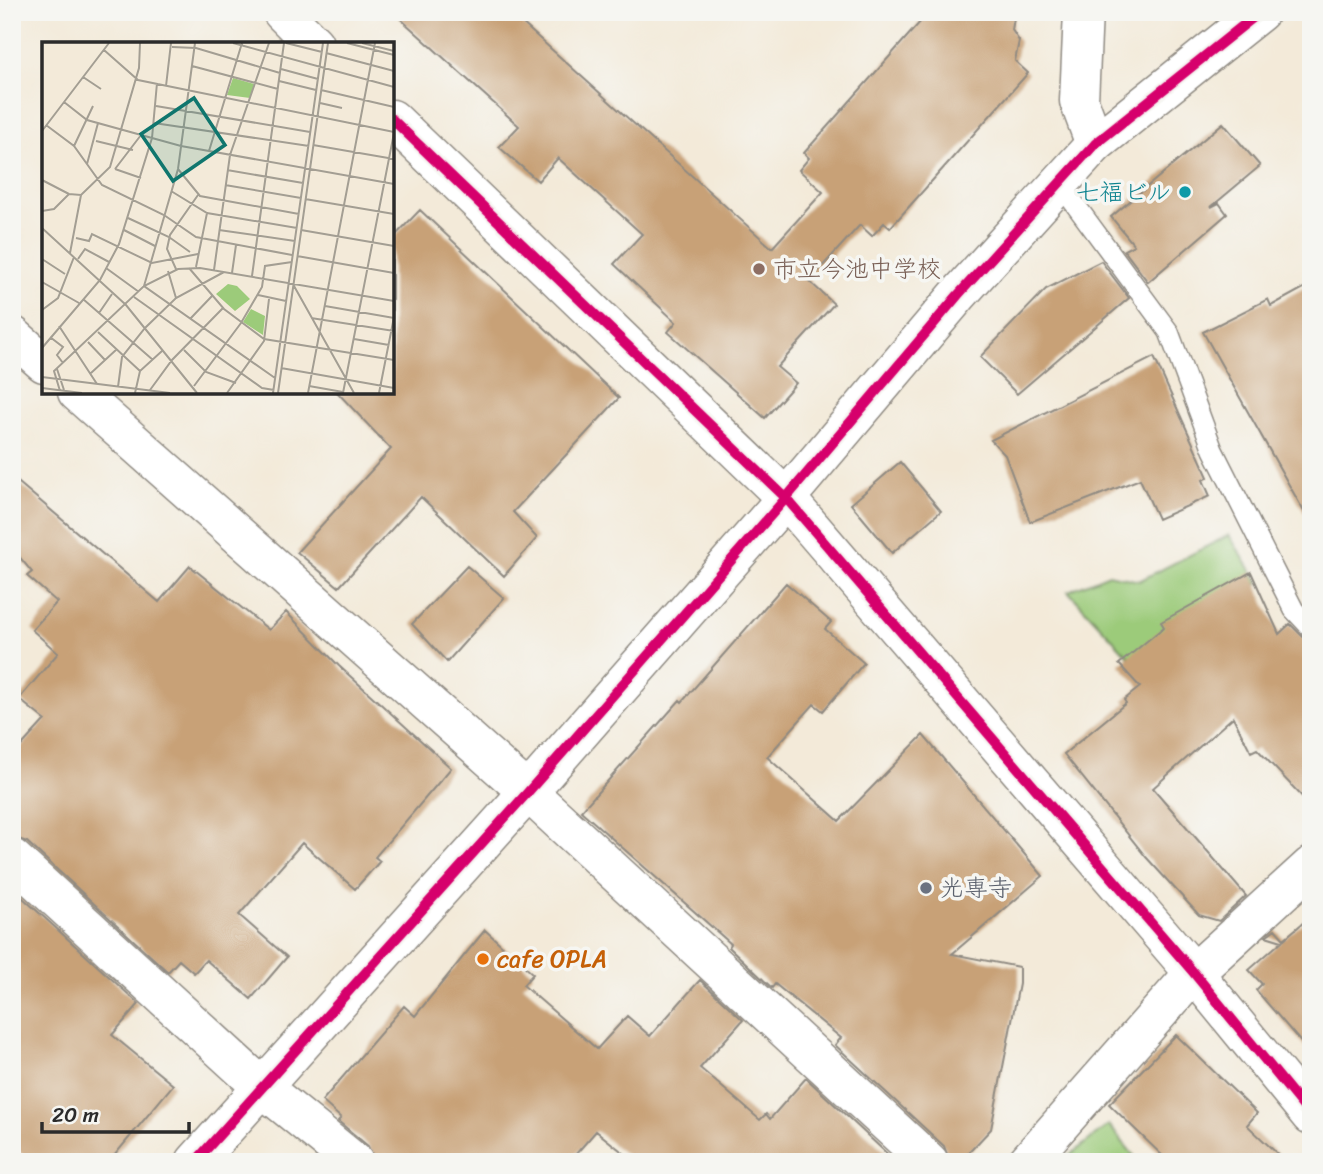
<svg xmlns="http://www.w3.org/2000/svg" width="1323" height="1174" viewBox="0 0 1323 1174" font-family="Sriracha,'Klee One',sans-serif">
  <rect width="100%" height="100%" fill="#f6f6f2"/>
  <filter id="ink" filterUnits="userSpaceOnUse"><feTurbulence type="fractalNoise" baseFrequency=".0143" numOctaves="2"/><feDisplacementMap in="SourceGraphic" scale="14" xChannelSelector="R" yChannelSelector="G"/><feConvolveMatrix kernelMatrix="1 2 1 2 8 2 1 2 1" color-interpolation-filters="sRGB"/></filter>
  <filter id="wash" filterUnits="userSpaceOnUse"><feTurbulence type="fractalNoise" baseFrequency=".00686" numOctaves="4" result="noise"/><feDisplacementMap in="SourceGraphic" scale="28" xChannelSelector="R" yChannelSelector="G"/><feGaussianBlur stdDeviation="1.57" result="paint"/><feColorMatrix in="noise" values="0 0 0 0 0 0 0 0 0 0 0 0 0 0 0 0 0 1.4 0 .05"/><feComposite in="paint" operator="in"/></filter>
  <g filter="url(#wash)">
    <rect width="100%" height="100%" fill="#f3ead9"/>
    <!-- green -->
    <path fill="#9ccb7a" stroke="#647b52" stroke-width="2" d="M1229 535 1259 583 1178 620 1132 660 1068 591 1109 574 1139 581Z
      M1109 1125 1139 1162H1061Z"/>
    <g id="blocks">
      <!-- building -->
      <path fill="#c8a177" d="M393 12H510L772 248 823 192 799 170 809 158 804 153 929 12H1015L1012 30 1019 41 1015 61 1028 73 890 228 884 223 872 236 860 225 809 281 834 304 777 367 796 383 765 418 668 332 676 322 614 264 642 234 558 158 538 181 499 147 519 126Z
        M1223 123 1260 166 1211 207 1219 203 1227 214 1148 282 1124 250 1134 245 1111 217Z
        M420 210 619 398 513 512 537 538 504 576 421 497 339 587 297 552 391 449 337 392H392V239Z
        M1101 261 1129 298 1017 394 980 357 1046 289Z
        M1311 284V524L1203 332 1268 299 1271 306Z
        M1154 357 1208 477 1203 480 1210 496 1158 519 1140 479 1030 522 1005 455 991 440Z
        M900 462 941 511 892 553 851 504Z
        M12 477 159 602 190 566 269 630 286 612 339 666 451 768 375 857 380 861 355 889 302 843 239 915 287 957 251 999 206 960 194 973 179 960 168 972 27 842 12 837V756L45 720 19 699 58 653 32 630 57 602 27 576 32 572 12 548Z
        M467 566 504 598 447 662 412 624Z
        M1251 572 1279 634 1290 624 1303 637 1311 640V806L1257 749 1251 752 1233 717 1153 788 1246 896 1219 921 1199 915 1146 857 1064 754 1126 703 1124 700 1140 687 1119 664 1164 627 1161 622Z
        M786 583 831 622 825 629 864 663 823 711 814 704 767 757 839 821 923 735 1043 876 952 954 1019 967V984L991 1129 960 1162H950L944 1146 835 1045 841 1038 775 984 772 988 729 947 731 944 581 811 680 700 682 702Z
        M12 888 139 1004 112 1035 173 1085 109 1162H31L12 1146Z
        M1311 916V1054L1256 990 1262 984 1249 970 1282 941 1266 936 1275 929 1284 939Z
        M485 930 533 974 523 985 597 1049 627 1016 650 1036 700 980 743 1020 700 1068 760 1120 766 1114 770 1119 806 1078 896 1162H635L596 1131 569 1162H375L368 1146 338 1121 341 1118 322 1101 404 1006 415 1016Z
        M1176 1035 1257 1113 1247 1125 1286 1162H1169L1109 1104Z"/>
    </g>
  </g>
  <g filter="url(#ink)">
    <use href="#blocks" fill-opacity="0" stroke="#8f8a82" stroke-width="2"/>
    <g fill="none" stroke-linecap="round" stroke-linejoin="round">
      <!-- service casing -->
      <g stroke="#8f8a82" stroke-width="22">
        <path id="service" d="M1060 184 1169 332 1213 450 1294 610 1311 628"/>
      </g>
      <!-- minor casing -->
      <g stroke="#8f8a82" stroke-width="41">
        <path id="minor" d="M282 12 314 44
          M1083 12 1079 101 1095 144
          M392 119 786 498 1194 973 1311 1116
          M12 335 44 363
          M77 392 528 792 929 1162
          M12 858 263 1088 354 1162
          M1027 1162 1194 973 1311 866"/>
      </g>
      <!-- tertiary casing -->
      <g stroke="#8f8a82" stroke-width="41">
        <path id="tertiary" d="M195 1162 528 792 786 498 958 295 1095 144 1260 12"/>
      </g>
      <!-- service -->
      <use href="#service" stroke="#fff" stroke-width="19"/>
      <!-- minor -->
      <use href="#minor" stroke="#fff" stroke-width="38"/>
      <!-- tertiary -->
      <use href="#tertiary" stroke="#fff" stroke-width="38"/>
      <!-- cycleway casing -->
      <g stroke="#f6f6f2" stroke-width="15">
        <path id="cycleway" d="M392 119 786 498 1194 973 1311 1116
          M195 1162 528 792 786 498 958 295 1095 144 1260 12"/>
      </g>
      <!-- cycleway -->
      <use href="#cycleway" stroke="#d6006c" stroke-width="10"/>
    </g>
  </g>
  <!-- markers -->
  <circle fill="#0f9aa8" stroke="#f6f6f2" stroke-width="2.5" cx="1185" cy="192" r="7"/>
  <circle fill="#8d6e63" stroke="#f6f6f2" stroke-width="2.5" cx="759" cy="269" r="7"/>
  <circle fill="#6b7280" stroke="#f6f6f2" stroke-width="2.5" cx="926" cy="888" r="7"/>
  <circle fill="#e8710a" stroke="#f6f6f2" stroke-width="2.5" cx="483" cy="959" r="7"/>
  <g text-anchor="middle" stroke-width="7" stroke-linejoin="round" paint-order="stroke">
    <!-- culture labels -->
    <g font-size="24" fill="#0d838f" stroke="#f6f6f2" text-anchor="end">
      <text x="1171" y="200">七福ビル</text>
    </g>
    <!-- education labels -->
    <g font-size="24" fill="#785e54" stroke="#f6f6f2" text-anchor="start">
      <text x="773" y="277">市立今池中学校</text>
    </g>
    <!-- worship labels -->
    <g font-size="24" fill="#5b616d" stroke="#f6f6f2" text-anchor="start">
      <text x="940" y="896">光専寺</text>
    </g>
    <!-- food labels -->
    <g font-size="24" fill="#c56008" stroke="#f6f6f2" text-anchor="start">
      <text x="497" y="967">cafe OPLA</text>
    </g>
  </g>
  <!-- overview -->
  <g transform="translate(42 42)">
    <rect width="352" height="352" fill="#f3ead9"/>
    <path d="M191 36 212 42 208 56 185 53ZM186 242 195 244 208 257 193 269 174 252ZM209 267 223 274 221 293 201 280Z" fill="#9ccb7a"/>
    <path fill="none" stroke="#a39e93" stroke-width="2" d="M153 1 136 127 102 244 233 336M191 1 352 45M244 1 280 10M305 1 352 13M320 1 352 9M130 5 154 6 238 31M62 8 96 38 352 90M284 11 352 29M150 24 236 47M239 27 276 37M41 35 59 47M237 39 274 48M124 44 129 1M279 48 352 65M22 60 45 78 139 104 352 142M278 61 300 66M114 64 268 90M112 81 267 104M4 83 32 104 60 143 122 173 154 195 250 213M0 89 67 1M54 99 91 108M271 103 352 117M32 104 51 64M167 109 200 1M45 122 56 81M73 127 99 93M73 127 99 136M136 127 158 154 257 172M185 128 261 141M0 138 27 152M183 143 259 156M129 149 165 171 255 186M263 157 352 172M0 169 12 167 27 152 39 153 68 125 97 26 98 1M86 176 127 195 148 210M0 186 84 263 155 351M82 188 113 204M177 188 253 199M259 188 352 204M34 196 47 199 50 192 110 221 156 212M28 211 39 153M255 214 352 231M0 217 23 232M36 217 43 207 67 220M154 225 165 171M64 226 97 250M147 226 182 267 222 297 352 318M134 227 125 207 128 193 156 153M172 228 188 113 227 1M126 229 134 256M190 231 194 203M210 234 242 1M0 240 37 261M252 244 312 351M216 253 244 259M92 255 220 346 232 348M41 257 111 318M283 264 352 276M0 268 16 256 32 215M57 271 70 252M269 276 352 289M148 277 170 254M17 284 55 342M56 290 98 329M8 295 21 305 15 313 21 321M312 297 347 303M46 300 63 318M0 306 58 238 77 202 110 96 115 41M142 308 164 330 194 341M239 326 352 346M15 327 22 348M49 331 75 307M0 335 128 351M152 344 199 281 220 245 223 224 250 220M267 344 301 350M76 345 80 315 103 286 134 256 182 230M0 346 40 351M108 348 130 318 181 266M18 349 12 329 102 244 136 227 158 226 352 259M93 351 98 329 120 309M185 351 222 299 227 257M231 351 281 1M236 351 286 1M266 351 333 1M301 351 352 91M337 351 352 275"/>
    <path fill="#0f766e" fill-opacity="0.15" stroke="#0f766e" stroke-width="3.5" d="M152 56 183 103 131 139 99 92Z"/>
    <rect width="352" height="352" fill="none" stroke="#2b2b2b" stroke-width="3.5"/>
  </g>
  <!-- margin -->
  <rect width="1323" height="1174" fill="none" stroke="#f6f6f2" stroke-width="42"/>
  <!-- scale -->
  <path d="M42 1122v10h147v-10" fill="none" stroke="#2b2b2b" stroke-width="3.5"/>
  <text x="52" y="1122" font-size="21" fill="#2b2b2b" stroke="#f6f6f2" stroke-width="5" paint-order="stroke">20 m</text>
</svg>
